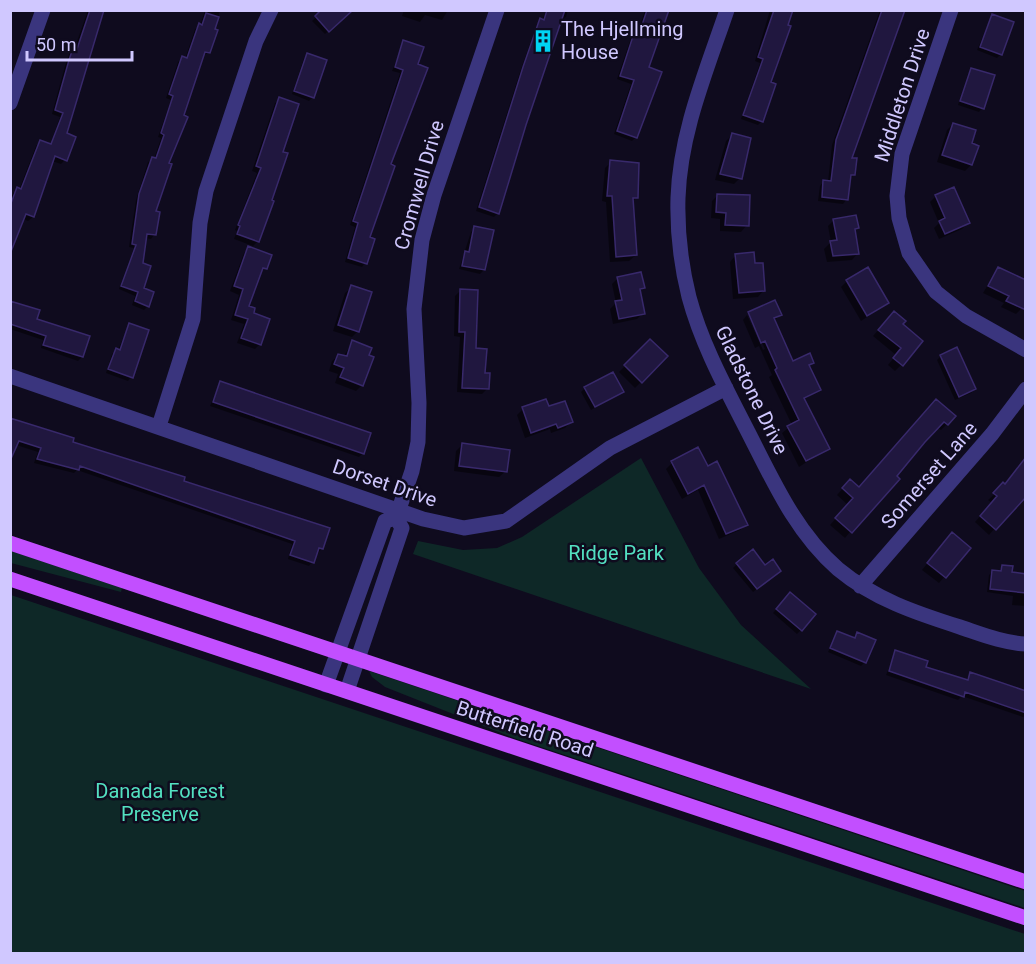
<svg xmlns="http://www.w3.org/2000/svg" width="1036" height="964" viewBox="0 0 1036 964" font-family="Roboto,sans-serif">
  <rect width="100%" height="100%" fill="#0f0b1e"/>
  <!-- green -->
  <path fill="#0e2827" d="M641 458 699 568 741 625 811 689 413 554 418 541 463 550 497 548 522 537Z
    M11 551 122 588 121 592 11 563Z
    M11 595 1025 934V953H11Z
    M369 671 1025 891V908L514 738 385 687 372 677Z"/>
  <!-- shadow -->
  <path fill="#0007" d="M88 10H103L65 134V160L61 164 52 161 33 217 28 221 23 219 16 239 10 243V200L13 193 19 190 36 146 40 142 50 145 60 117 52 114 65 66 69 54 74 50Z
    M205 10H220L209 53 203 55 167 164 154 212V235L151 239 145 238 141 264 142 289 148 306 144 310 132 305 135 296 119 289 134 248 129 247 136 200 148 162 154 159 161 138 158 137 171 100 166 98 178 62 182 58 185 59 195 29 200 26Z
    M324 10H351L325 34 312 21Z
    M404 10H448L442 20 425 15 420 22 402 16Z
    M546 10H568L566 17 560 20 498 213 494 217 476 211 520 72 537 24 542 21Z
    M645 10H667L647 68 636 137 632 141 614 134 631 84 617 79 631 38 637 35Z
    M770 10H792L769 83 762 121 758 125 741 119 760 63 755 61Z
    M880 10H903L850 159 854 175 849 179 847 199 843 204 818 201 820 186 824 181 828 182 832 145Z
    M992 16 1001 54 997 58 977 50Z
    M404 42 422 48 368 238 365 263 362 267 345 262 355 227 350 225 400 73 392 71Z
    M308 55 313 97 309 101 292 94 304 58Z
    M972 70 982 108 979 112 958 105 968 74Z
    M280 99 281 153 258 241 253 246 234 239 237 231 235 230 257 173 252 171 275 103Z
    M953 124 970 144 971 165 965 171 937 162 947 130Z
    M732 135 740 178 734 184 715 180 726 141Z
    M611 162 636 198 632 202 636 255 629 261 610 262 606 202 602 201 605 168Z
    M718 195 747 225 741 232 720 231V219L711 218 712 201Z
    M936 196 968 223 962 229 939 239 934 228 939 223 930 202Z
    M834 220 857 228 854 232 858 253 852 260 827 262 824 249 831 242 828 226Z
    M475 228 484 270 480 274 459 269 471 232Z
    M249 248 265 268 260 273 247 307 260 344 255 349 237 343 244 324 231 320 239 295 230 291 244 253Z
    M736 255 754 265 764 290 758 297 733 299 730 262Z
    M998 268 1022 308 1016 314 1001 307 1004 303 983 293Z
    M618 278 643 288 639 292 643 313 637 319 613 324 610 309 616 303 612 284Z
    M847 281 888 303 861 321 841 287Z
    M352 287 358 331 352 337 333 331 345 293Z
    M460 291 487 389 482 394 457 392 460 337 454 336 455 296Z
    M10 302 35 320 88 337 82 357 78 361 41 348 43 340 10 329Z
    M749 313 780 315 774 321 792 363 812 362 808 366 819 389 803 400 828 448 799 467 782 433 792 425 769 377 772 375 759 346 755 348 743 320 747 315 763 350 765 349Z
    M888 319 901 324V365L895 371 888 365 896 355 873 336Z
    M129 325 131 377 128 381 106 373 112 354 118 350Z
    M650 341 666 357 635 388 619 372Z
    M353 342 362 385 356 391 335 383 338 374 329 371 332 361 339 355 343 357Z
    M941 356 975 389 971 393 955 400 937 360Z
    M221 382 311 412V415L363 453 359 457 210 406Z
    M585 388 622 392 591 410 581 392Z
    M930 407 947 424 941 430 937 427 845 538 830 525 848 505 837 495 844 487 859 489Z
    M523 409 571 422 565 428 551 433 550 429 525 438 517 415Z
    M10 418 71 443 182 482 322 548 309 566 288 559 292 544 77 470 74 473 34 463 38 452 10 443Z
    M462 445 506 471 499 477 454 471 456 451Z
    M1026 457V492L989 535 975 522 992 503 988 500 1005 485Z
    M672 463 708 468 746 524 740 530 719 539 698 490 682 499 666 469Z
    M946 540 969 548 939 583 922 570Z
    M737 564 765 567 776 574 753 592 733 568Z
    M1003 566 1011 573 1026 575V606L1012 605 1013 596 987 592 989 575 993 571 998 572Z
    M786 598 801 630 797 634 773 613Z
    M838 633 854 638 858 634 865 662 861 666 828 652Z
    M896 652 924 668 966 681 970 674 1026 692V715L1023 717 962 696 958 700 886 675Z"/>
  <!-- building -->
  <path fill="#20173f" stroke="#38296b" stroke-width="1.5" d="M90 10H104L67 133 76 137 67 161 55 156 34 217 26 214 10 254V206L17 187 21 189 40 140 51 144 63 113 55 110 69 60 73 48 77 49Z
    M321 10H353L329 32 315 16Z
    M547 10H565L526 125 499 214 479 207 523 67 540 18 544 20Z
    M647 10H669L649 67 662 72 637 138 617 131 634 80 620 76 634 33 639 34Z
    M774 10H793L788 25 791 26 771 82 776 84 763 122 743 115 763 59 758 57Z
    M882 10H905L852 158H857L855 175H851L848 200 822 197 823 180 831 181 836 140Z
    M206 13 219 17 215 29 218 30 210 53 205 52 184 115 188 117 169 163 172 164 156 211 160 212 156 235 147 234 143 263 151 266 144 288 154 292 149 307 135 301 138 292 121 286 136 245 132 244 139 194 152 157 156 158 164 135 161 133 173 96 169 94 182 56 187 58 199 23 202 25Z
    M992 14 1014 22 1002 55 980 47Z
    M403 40 424 47 418 64 428 68 391 164 395 166 370 237 375 239 367 264 348 258 358 223 353 221 403 70 395 67Z
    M307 53 327 60 314 98 294 91Z
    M971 68 995 75 984 109 960 101Z
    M279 97 299 104 283 152 288 153 272 200 274 201 259 242 237 234 240 226 238 225 261 168 256 166Z
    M953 123 976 130 972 143 979 146 972 165 942 155Z
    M732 133 751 138 742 179 720 174Z
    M610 160 639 163 638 198H633L637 255 616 257 612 196H607Z
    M954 187 970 223 945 234 939 221 945 218 935 195Z
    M717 194 750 195 749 226 725 225 726 213 716 212Z
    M856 215 859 228 855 229 859 254 833 256 830 241 837 240 833 219Z
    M474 226 494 230 485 270 462 266 465 251 469 252Z
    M248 246 272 255 267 269 263 268 249 306 255 308 254 313 270 319 261 345 241 338 248 319 235 315 243 289 234 286Z
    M754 252 755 263H763L765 291 739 293 735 254Z
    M868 267 889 303 867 316 846 280Z
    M998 267 1026 280V310L1006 301 1009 296 988 286Z
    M641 272 645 288 640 289 645 314 619 319 615 301 622 300 617 277Z
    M351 285 372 292 359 332 338 325Z
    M460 289 478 290 476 348 487 349 485 373H490L489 389 462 388 465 332H459Z
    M775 300 782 315 774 318 793 361 810 353 814 363 809 365 821 390 804 398 830 449 806 461 787 426 799 420 775 370 777 368 765 341 761 343 748 312Z
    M10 301 40 310 37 319 90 336 83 357 43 345 46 336 10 324Z
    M894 311 906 321 903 324 923 341 903 366 893 358 901 348 878 330Z
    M129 323 149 330 133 378 108 369 116 348 120 350Z
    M650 339 668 356 642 383 624 365Z
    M352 340 372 348 369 355 374 357 363 386 340 377 344 368 334 364 338 354 347 356Z
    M957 347 976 389 959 397 940 355Z
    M613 372 624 392 595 407 584 387Z
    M220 381 371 433 364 454 213 402Z
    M546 399 549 406 565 401 573 422 558 428 556 424 531 433 522 407Z
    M936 399 956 416 948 425 944 422 925 442 897 476 900 479 852 533 835 518 853 498 842 488 850 479 859 487Z
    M10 418 74 438 73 442 185 477 184 481 330 528 323 549 319 548 314 563 290 555 295 541 80 466 79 470 37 459 41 448 19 441 10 461Z
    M462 443 510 450 507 472 459 466Z
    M698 447 708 466 717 461 748 525 726 534 704 485 688 494 671 461Z
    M1026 457V497L996 530 980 516 997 496 993 493 1003 482 1005 484Z
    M952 532 971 548 946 578 927 563Z
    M753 549 765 565 773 559 781 571 757 589 736 563Z
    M1002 565 1013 566 1012 572 1026 574V593L990 589 992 570 1001 571Z
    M790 592 816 614 802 631 776 609Z
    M837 631 855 638 857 632 876 640 866 663 830 648Z
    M895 650 928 661 926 667 968 680 970 672 1026 691V713L965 692 964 697 889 671Z"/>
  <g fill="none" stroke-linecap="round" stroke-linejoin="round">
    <!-- minor -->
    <path stroke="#3a357e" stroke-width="15" d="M727 10C706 72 680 133 678 198 677 232 681 265 689 297 701 342 724 385 745 426 771 476 794 531 838 569 874 599 916 613 960 627 981 634 1003 643 1026 644
      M951 10 902 154 897 196 899 218 909 253 936 292 966 316 1026 350
      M10 103 43 10
      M10 376 423 519 464 528 506 521 610 448 726 388
      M159 426 193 319 200 223 206 191 256 41 271 10
      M860 586 992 434 1026 389
      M326 685 385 521 396 518
      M347 691 402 528 396 518 412 471 418 442 419 403 414 309 422 240 434 195 497 10"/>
    <!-- major -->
    <path stroke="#c24fff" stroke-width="15" d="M10 543 1026 882
      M10 579 1026 918"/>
  </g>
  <!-- icons -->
  <defs>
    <g id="building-bare" transform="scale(1.8)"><path d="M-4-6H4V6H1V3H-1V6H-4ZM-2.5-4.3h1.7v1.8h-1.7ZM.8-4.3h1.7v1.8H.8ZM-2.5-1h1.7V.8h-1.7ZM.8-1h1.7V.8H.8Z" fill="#00d4f3" stroke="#0f0b1e" stroke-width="2.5" paint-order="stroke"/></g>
  </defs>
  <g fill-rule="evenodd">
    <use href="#building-bare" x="543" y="41"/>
  </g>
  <g text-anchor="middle" stroke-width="5" stroke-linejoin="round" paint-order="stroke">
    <!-- poi labels -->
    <g font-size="20" fill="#d0c8ff" stroke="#0f0b1e" text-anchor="start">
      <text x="561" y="36">The Hjellming<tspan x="561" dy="23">House</tspan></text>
    </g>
    <!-- street labels -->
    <g font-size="20" fill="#d0c8ff" stroke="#0f0b1e">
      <text transform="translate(902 95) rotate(-72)" y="7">Middleton Drive</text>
      <text transform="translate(419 185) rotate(-74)" y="7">Cromwell Drive</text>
      <text transform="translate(752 390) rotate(64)" y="7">Gladstone Drive</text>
      <text transform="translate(929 475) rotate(-49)" y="7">Somerset Lane</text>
      <text transform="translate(385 483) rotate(19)" y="7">Dorset Drive</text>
      <text transform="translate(525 729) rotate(18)" y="7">Butterfield Road</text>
    </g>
    <!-- park labels -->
    <g font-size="20" fill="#53e0c1" stroke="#0f0b1e">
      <text x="616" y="560">Ridge Park</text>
      <text x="160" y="798">Danada Forest<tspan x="160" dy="23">Preserve</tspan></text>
    </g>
  </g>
  <!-- border -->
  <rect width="1036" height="964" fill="none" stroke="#d0c8ff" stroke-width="24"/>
  <!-- scale -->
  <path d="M27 51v9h105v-9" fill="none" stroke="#d0c8ff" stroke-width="3"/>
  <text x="36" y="51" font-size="18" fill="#d0c8ff" stroke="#0f0b1e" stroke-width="4.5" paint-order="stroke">50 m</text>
</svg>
